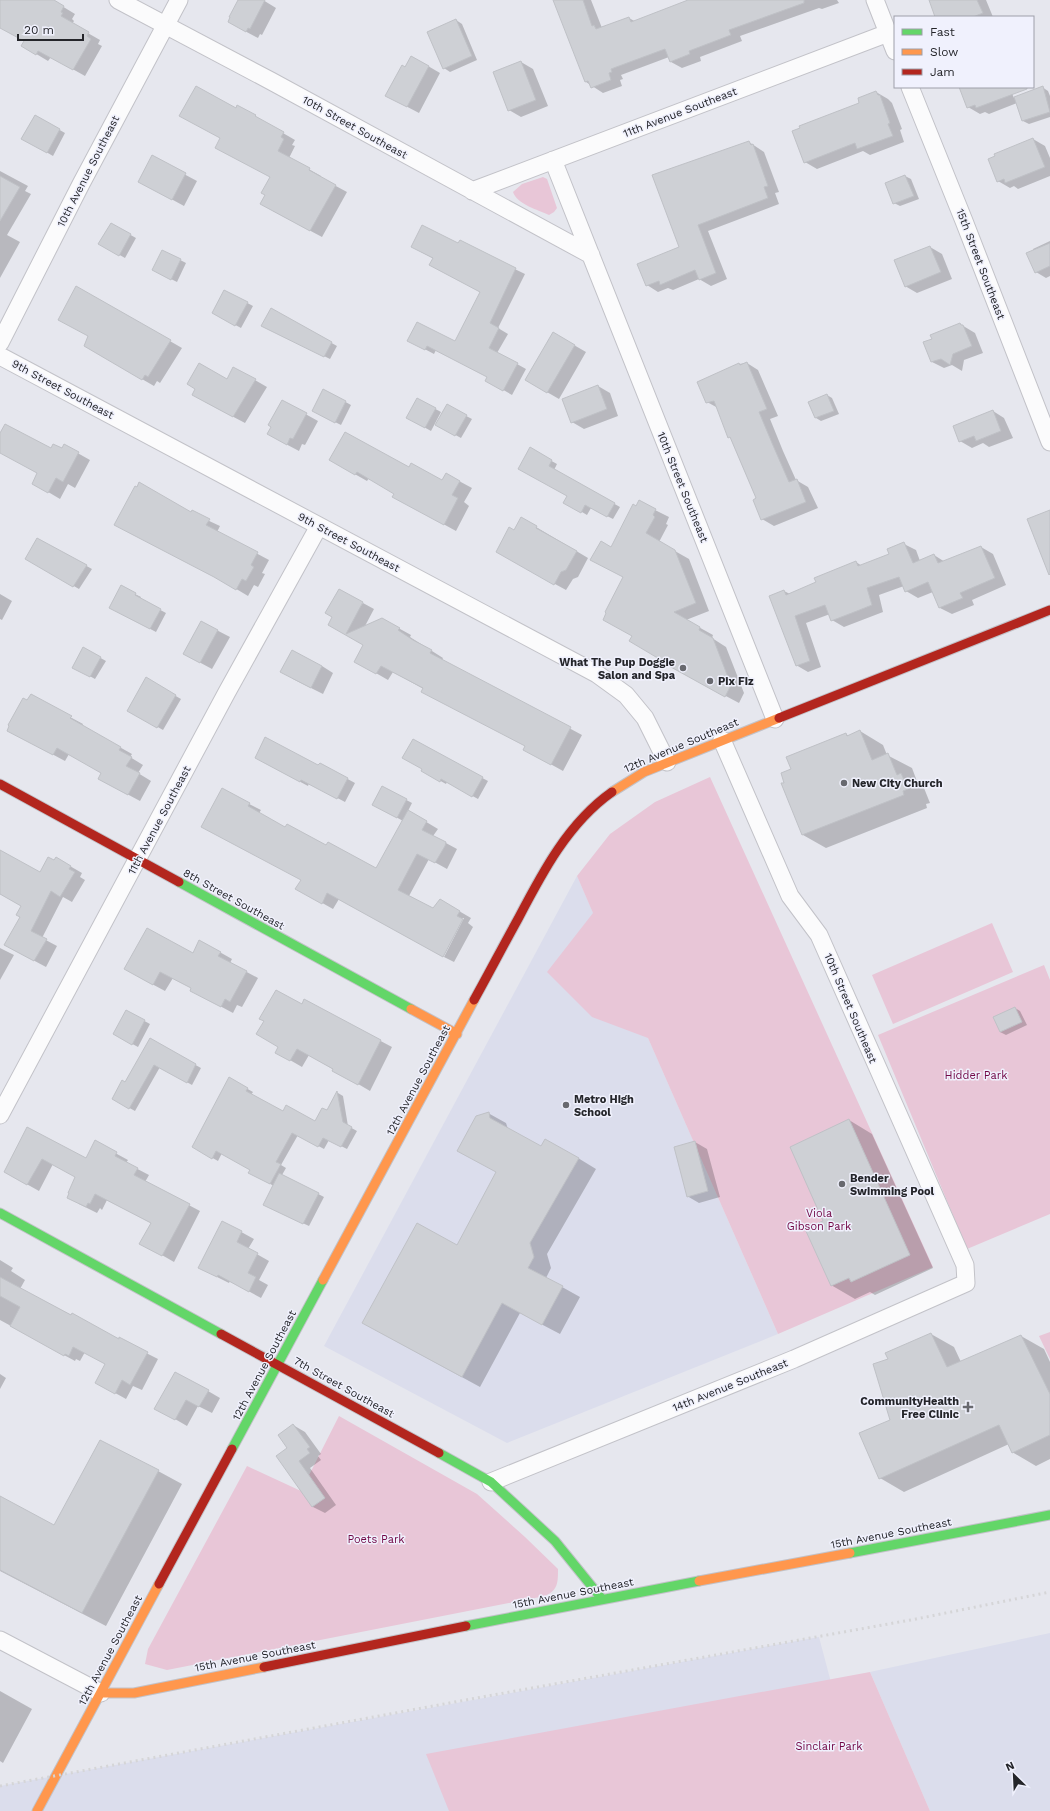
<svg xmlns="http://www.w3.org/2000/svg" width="1050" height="1811" viewBox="0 0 1050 1811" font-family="'Work Sans',sans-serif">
  <rect width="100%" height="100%" fill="#e6e7ee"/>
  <!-- built -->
  <path fill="#dbddec" d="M577 876 778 1334 507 1443 324 1346Z
    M1050 1633V1811H930L870 1672Z
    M819 1637 865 1811H0V1786Z"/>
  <!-- green -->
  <path fill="#e8c6d7" d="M543 177 547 179 557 208 554 212 549 215C538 210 517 204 513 192L522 184Z
    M710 777 933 1267 778 1334 648 1038 592 1017 547 972 593 913 577 876 610 834 655 802Z
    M992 923 1013 972 893 1024 872 975Z
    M1044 965 1050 980V1214L967 1249 878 1035Z
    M1050 1332V1359L1039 1336Z
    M339 1416 477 1494 525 1537 558 1569C558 1583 558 1590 545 1596L167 1670 145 1664 148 1649 247 1466 301 1491Z
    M870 1672 930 1811H449L426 1754Z"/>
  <!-- shadow -->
  <path fill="#0003" d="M0 0H52L75 14 72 19 74 21 72 24 100 40 98 44 102 46 85 76 51 57 48 61 23 46 25 41 0 27Z
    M239 0H263L276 8 262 35 260 34 258 38 241 29Z
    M557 0H591L602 28 629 18 636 22 691 0H837L839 3 822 9 819 8 740 36 742 41 700 57 701 61 682 68 671 62 669 57 621 75 623 79 620 80 622 86 603 93 586 82Z
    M930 0H986L993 17H933L936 16Z
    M456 20 462 24 477 60 450 72 444 68Z
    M521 62 533 69 548 106 521 117 509 110Z
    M428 66 440 73 419 113 398 102 406 68Z
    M960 87H1009L1014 98 1042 87 1048 91 1050 96V117L1029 124 1023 121 1017 103 989 114 985 112 980 114 968 107Z
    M876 92 888 99 892 103 902 129 900 130 904 142 870 155 863 151 817 169 805 162 861 103 859 98Z
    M238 107 295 140 292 145 295 146 289 158 321 176V178L347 192 322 237 273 211 266 195 271 177 216 148Z
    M35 116 65 133 53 156 22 138Z
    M1033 139 1045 146 1050 158V176L1018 189 1014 186 1010 188 998 181Z
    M749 142 764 152 779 192 775 193 779 204 708 231 727 279 711 286 699 279 673 290 668 288 658 292 647 285 680 247Z
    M152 157 197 181 184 206 151 188Z
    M0 171 28 186 25 191 31 194 7 235 20 242 0 278Z
    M905 176 911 179 919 199 900 206 894 203Z
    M111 224 136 238 125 258 100 244Z
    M1050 241V276L1046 278 1036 272 1033 249Z
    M460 242 525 274 498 328 508 334 497 353 526 369 512 395 486 380 488 377 436 350 434 354 417 345 456 343 481 292 434 259 421 252 458 245Z
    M930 247 942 254 952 279 917 293 905 286Z
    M163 251 186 263 177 282 159 273Z
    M76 287 182 348 160 383 157 381 154 386 85 346 89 336Z
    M225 291 253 306 241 328 213 313Z
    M271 309 337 346 330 359 268 328Z
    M960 324 975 333 983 353 964 360 962 371 952 365 944 368 932 362 933 339Z
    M553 333 586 352 559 399 526 380Z
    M747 363 758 370 778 416 770 419 783 451 796 480 808 487 818 508 774 526 762 519 757 499 718 408 707 402 739 364Z
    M234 368 267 387 245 423 205 402 227 380Z
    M598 386 610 393 618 416 584 429 572 422Z
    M324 390 351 405 341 425 319 414Z
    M827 395 832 398 839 414 821 421 816 418Z
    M417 399 441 412 431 431 413 421Z
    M282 401 318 421 305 445 302 444 299 451 280 441 272 426Z
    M447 406 472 419 461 438 437 425Z
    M993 411 1004 418 1013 438 989 447 983 443 972 448 960 441Z
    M0 435 51 450H63L65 446 90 460 75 488 68 484 60 499 33 483 38 473 0 452Z
    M530 449 557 464 554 470 620 507 613 519 591 508 587 515 565 502 569 495Z
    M330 460 409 468 442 481 446 474 472 488 464 502 469 506 456 531 405 503 395 493 369 478 367 481Z
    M655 510 669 517 666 524 668 525 659 542 689 559 709 611 686 620 713 635 712 638 726 647 744 693 739 703 675 669 633 636 625 577 611 548Z
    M192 513 220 526 217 532 269 560 262 573 265 574 258 587 254 585 248 596 223 581Z
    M521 518 588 558 578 577 573 579 566 590 509 559 514 531Z
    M38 539 92 569 79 589 27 559Z
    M904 544 916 550 920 561 934 555 945 562 981 547 993 554 1006 585 972 600 974 605 952 614 940 608 933 592 918 598 906 591 904 586 879 595 883 612 844 627 832 620 830 614 806 623 821 667 808 672 796 665 784 591 790 594 817 583 856 562 862 566 891 554Z
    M0 594 12 601 2 620 0 619Z
    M135 594 141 597 140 599 166 613 156 632 116 611Z
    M363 603 374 609 365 626 382 619 411 635 410 637 443 658 442 660 582 735 563 771 536 756 526 746 393 672 388 680 355 661 364 645 341 632Z
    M201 622 230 637 212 669 184 654Z
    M83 648 106 661 95 679 73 667Z
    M322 666 333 673 323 694 293 679Z
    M146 679 181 699 163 730 128 710Z
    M31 696 83 724 82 726 132 754 130 757 143 765 138 773 151 781 140 801 99 779 103 773 69 754 65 761 20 737 28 701Z
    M860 731 883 745 887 755 912 768 918 784 924 788 930 803 926 804 927 808 826 848 803 835 783 784 786 783 792 770 846 734 849 736Z
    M413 741 488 781 478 799 447 782 446 784 423 771Z
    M263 762 319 767 320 764 355 783 345 802 309 783 308 786Z
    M382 787 412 803 408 811 438 829 433 836 457 849 447 869 429 859 409 896 433 909 440 900 471 918 468 923 473 927 454 962 444 957 464 918H462L442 956 339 899 333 909 308 895 302 880 222 790 261 810 259 813 286 828 376 870 403 821 373 804Z
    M0 851 40 873 56 858 82 873 80 877 85 880 72 902 63 897 42 938 57 946 46 967 16 951 22 906 0 894Z
    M200 941 232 959 230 963 258 978 242 1007 237 1005 233 1013 203 997 192 988 173 978 165 991 137 976 193 954Z
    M0 948 14 955 0 980Z
    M305 1001 392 1047 370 1091 309 1055 302 1067 276 1052Z
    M1015 1008 1020 1011 1027 1025 1006 1035 1000 1032Z
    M126 1011 150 1024 138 1047 114 1034Z
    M150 1040 201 1068 192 1085 160 1067 135 1111 113 1099 125 1083Z
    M230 1079 253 1092 251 1095 284 1112 316 1122 327 1112 338 1093 343 1096 348 1126 357 1131 347 1149 329 1140 324 1149 298 1135 281 1165 286 1168 282 1175 324 1197 309 1226 270 1208 274 1186 255 1176 251 1170 222 1153 218 1161 193 1147Z
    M488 1113 506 1123 508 1129 542 1148 578 1158 596 1169 547 1254 551 1268 546 1278 580 1297 560 1334 520 1313 480 1387 381 1333 457 1246 497 1172Z
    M849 1120 872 1134 933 1268 875 1295 870 1292 855 1299 831 1285 824 1222Z
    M28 1128 86 1160 95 1142 128 1160 126 1163 149 1175 145 1182 200 1211 174 1262 141 1243 152 1223 107 1200 102 1210 100 1208 97 1213 79 1204 77 1177 53 1164 39 1191 5 1172Z
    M695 1142 707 1149 720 1197 699 1203 687 1196Z
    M223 1222 254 1239 248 1249 269 1261 259 1280 268 1285 261 1298 230 1281 229 1283 211 1274Z
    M0 1260 13 1268 11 1271 25 1280 20 1289 158 1359 142 1390 133 1386 126 1399 108 1389 106 1364 85 1352 80 1361 76 1359 75 1361 0 1320Z
    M931 1334 954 1347 961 1362 1021 1336 1044 1349 1050 1362V1459L1036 1466 1012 1452 1009 1444 904 1492 880 1478 891 1420 889 1360Z
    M0 1374 6 1378 0 1389Z
    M208 1391 220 1398 212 1413 198 1406 187 1426 156 1408Z
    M293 1425 305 1432 321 1454 318 1456 321 1460 310 1468 336 1505 325 1513 313 1507 277 1456 288 1449Z
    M158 1471 182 1484 106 1626 0 1571V1497L54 1527Z
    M0 1691 32 1709 3 1763 0 1761Z"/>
  <!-- building -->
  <path fill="#ced0d5" stroke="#bfc1c6" d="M0 0H54L64 6 61 12 63 13 61 16 89 32 87 36 91 39 73 70 38 51 36 55 21 46 24 41 0 28Z
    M238 0H265L250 29 248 28 246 32 228 22 230 17H229Z
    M553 0H583L592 26 594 25 596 29 629 17 631 22 688 0H804V3L729 30 731 35 689 51 690 54 670 62 665 49 611 69 612 72 609 73 611 80 591 88 588 81 585 82Z
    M929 0H977L983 13 973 17H935Z
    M456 19 472 56 443 69 427 32Z
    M411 56 429 66 407 107 385 96 402 65 405 67Z
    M521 61 536 100 508 111 493 72Z
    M196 86 236 108 237 105 256 115 255 116 284 132 281 137 284 139 278 151 310 168 309 170 336 185 310 231 260 204 265 195 261 193 270 177 215 148 220 138 179 116Z
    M1043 86 1050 112 1022 121 1014 97Z
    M959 87H1027V89L976 108 975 105 967 108Z
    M876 91 878 95H880L890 123 888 124 893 136 857 149 855 143 804 163 792 131 800 128 799 126 859 103 858 98Z
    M35 115 60 129 47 153 21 139Z
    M1033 138 1045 167 1005 183 1004 179 997 182 988 159 995 156 994 154Z
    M749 141 751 145 753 144 768 186 764 187 768 198 698 225 716 273 699 280 695 270 660 285 659 281 646 286 637 264 679 247 652 175Z
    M152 155 186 173 172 200 138 182Z
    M905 175 914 196 893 204 885 183Z
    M0 176 20 187 0 221Z
    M111 223 131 234 119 256 98 244Z
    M422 225 458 243 460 240 516 268 490 323 499 328 489 348 518 363 503 391 485 381 487 377 427 346 425 350 407 341 417 322 455 341 480 292 429 265 433 258 411 247Z
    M1050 243V266L1035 273 1026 253Z
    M930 246 941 272 905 287 894 260Z
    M162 250 181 259 171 280 152 270Z
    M76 286 171 340 148 377 145 375 142 380 84 346 88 336 58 320Z
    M224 290 248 302 235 326 212 313Z
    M271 308 332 342 324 357 261 326Z
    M960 323 961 325H963L972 346 953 354 950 365 941 359 931 362 923 342 932 339 930 335Z
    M553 332 575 345 547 393 525 380Z
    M747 362 767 409 759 412 772 443 789 482 797 479 806 502 761 520 753 500 756 498 730 437 728 438 714 401 706 403 697 382 739 363 740 365Z
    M199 363 227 379 233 367 256 379 233 417 192 395 195 389 187 384Z
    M598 385 607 409 571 423 562 399Z
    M323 389 346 401 335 423 312 411Z
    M827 394 834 411 815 418 808 402Z
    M417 398 436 408 425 428 406 418Z
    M282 400 307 413 293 439 290 438 287 445 267 434 271 427 268 425Z
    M447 404 467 415 455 436 435 425Z
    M993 410 1001 431 976 441 974 436 959 442 953 426Z
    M5 424 51 448 53 444 62 448 64 444 79 452 63 482 56 478 48 493 32 484 37 473 0 453V433Z
    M345 432 409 467 411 463 442 480 446 473 460 481 452 495 458 498 444 525 392 497 394 494 357 472 355 475 329 460Z
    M530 447 552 460 549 466 615 503 607 517 585 505 581 513 563 503 567 496 518 469Z
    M139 482 191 512 192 510 210 519 206 525 258 552 251 565 254 567 246 581 242 579 236 590 214 577 114 525 135 486 137 487Z
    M639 500 656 509 653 515 655 517 646 533 675 550 696 603 674 612 700 627 699 630 713 638 731 685 725 697 660 661 661 660 629 641 632 636 603 620 606 613 605 612 623 577 590 560 601 541 611 547 633 504 636 506Z
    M1050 510V574L1049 575 1027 519Z
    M521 517 537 526 536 528 577 551 566 570 561 572 554 585 496 552 509 527 514 530Z
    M37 538 87 565 73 587 25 559Z
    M904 542 913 563 934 554 938 563 981 546 995 578 960 593 963 598 939 608 928 582 905 592 899 577 867 588 872 605 857 611 831 621 825 605 795 616 810 661 796 666 769 596 784 590 786 595 816 582 814 578 856 561 858 566 889 554 887 549Z
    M121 585 136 593 135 595 161 609 150 629 109 608Z
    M339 589 363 602 346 634 382 618 400 628 398 630 413 640 432 650 430 653 571 727 551 765 523 750 525 746 421 692 423 688 381 666 376 674 354 662 363 645 328 625 332 617 325 613Z
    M201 621 218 630 200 663 183 654Z
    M83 647 101 657 90 677 72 668Z
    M292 650 322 666 311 688 280 672Z
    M146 677 176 695 157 728 127 711Z
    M31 694 72 716 70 718 121 747 119 750 132 757 126 766 140 773 128 795 98 779 101 773 57 748 53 755 7 731 9 726 8 725 23 698 27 700Z
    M860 730 872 760 888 753 897 775 901 773 908 789 903 791 904 795 802 835 781 783H784L781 773 791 769 786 757 846 733 847 736Z
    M265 737 318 765 320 763 348 778 337 799 301 780 300 782 255 758Z
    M413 739 483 777 472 797 441 779 440 782 421 771 422 769 402 758Z
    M382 786 407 799 397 818 372 805Z
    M222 788 250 803 248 806 285 827 287 824 326 845 328 842 376 868 408 810 427 821 422 830 446 842 445 846 435 863 417 854 398 890 433 908 440 899 460 911 457 916 463 919 443 957 327 893 322 904 295 889 301 880 201 827Z
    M0 850 40 872 48 857 54 860 56 857 71 866 69 869 75 872 60 897 51 891 31 931 47 939 34 961 4 945 20 917 16 915 21 906 0 894Z
    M147 928 193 953 199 940 221 952 218 956 247 971 230 1002 225 999 221 1007 190 991 191 988 160 972 153 985 124 969Z
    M276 990 302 1004 304 999 381 1040 358 1085 332 1071 333 1069 297 1049 290 1061 275 1053 278 1047 256 1034 264 1021 259 1019Z
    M1015 1007 1022 1022 1000 1032 993 1017Z
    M126 1010 145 1020 132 1045 113 1034Z
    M150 1038 196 1064 187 1083 154 1065 129 1109 112 1099 122 1080 125 1082Z
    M229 1077 248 1088 246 1091 283 1111 286 1105 315 1121 322 1108 327 1110 337 1091 343 1122 352 1127 341 1147 323 1138 318 1147 292 1133 276 1162 281 1164 270 1184 248 1173 250 1170 216 1151 212 1159 192 1147Z
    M489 1112 490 1118 541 1146 545 1139 579 1158 530 1243 534 1257 528 1268 563 1286 542 1325 502 1303 462 1377 362 1323 417 1223 457 1245 496 1172 457 1151 476 1116Z
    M849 1119 910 1255 851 1282 849 1278 831 1286 805 1229 823 1221 790 1147Z
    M27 1127 86 1158 95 1140 117 1152 115 1156 138 1168 134 1175 190 1204 162 1256 139 1244 151 1223 95 1194 90 1204 88 1203 86 1207 67 1198 69 1193H68L75 1177 42 1159 27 1185 4 1172Z
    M695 1141 708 1191 687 1197 674 1147Z
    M279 1173 319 1193 303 1224 263 1205Z
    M222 1221 242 1231 237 1242 258 1253 248 1273 256 1277 249 1292 218 1275 217 1277 198 1268Z
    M0 1277 71 1315 72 1313 119 1339V1337L148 1352 130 1385 122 1380 115 1394 95 1383 105 1364 73 1347 69 1356 65 1354 64 1356 10 1326 20 1307 0 1296Z
    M931 1333 947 1367 1021 1335 1050 1394V1435L1012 1453 999 1425 879 1479 859 1433 890 1420 873 1364 888 1359 885 1353Z
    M175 1372 209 1390 199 1407 186 1400 175 1420 154 1409Z
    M293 1424 310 1447 307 1449 310 1453 299 1461 325 1498 312 1507 276 1456 287 1448 278 1435Z
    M100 1440 159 1470 82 1613 0 1570V1496L54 1525Z"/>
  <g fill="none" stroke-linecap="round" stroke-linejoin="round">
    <!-- street casing -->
    <g stroke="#c2c2c8" stroke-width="19">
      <path id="street" d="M118 0 271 81 591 255
        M875 0 895 51
        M910 87 964 221 1050 442
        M553 160 775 719
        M472 191 888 33
        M0 343 81 184 179 0
        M0 356 597 674 626 695 645 718 667 762
        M0 1115 227 692 319 526
        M491 1482 794 1359 966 1283 965 1265 819 935 790 896 722 740
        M0 1640 101 1693"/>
    </g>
    <!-- fast casing -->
    <g stroke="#c2c2c8" stroke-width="11">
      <path id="fast" d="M179 882 411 1009
        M0 1213 221 1334
        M232 1449 323 1280
        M439 1453 491 1482 555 1541 602 1599
        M850 1553 1050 1515
        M466 1626 699 1581"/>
    </g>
    <!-- slow casing -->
    <g stroke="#c2c2c8" stroke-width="11">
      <path id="slow" d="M612 792 644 772 779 718
        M411 1009 457 1034
        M323 1280 474 1000
        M699 1581 850 1553
        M101 1693H134L264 1667
        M37 1811 159 1584"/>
    </g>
    <!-- jam casing -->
    <g stroke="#c2c2c8" stroke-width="11">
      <path id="jam" d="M779 718 1050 610
        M0 784 179 882
        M474 1000C489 973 503 946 518 919 542 873 568 823 612 792
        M221 1334 439 1453
        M159 1584 232 1449
        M264 1667 466 1626"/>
    </g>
    <!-- street -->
    <use href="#street" stroke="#fbfbfc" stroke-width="17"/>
    <!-- fast -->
    <use href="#fast" stroke="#63d668" stroke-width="9"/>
    <!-- slow -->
    <use href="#slow" stroke="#ff974d" stroke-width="9"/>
    <!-- jam -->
    <use href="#jam" stroke="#b3261e" stroke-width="9"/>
    <!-- rail -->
    <path stroke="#d5d5d7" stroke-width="3" stroke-dasharray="2 4" stroke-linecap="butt" d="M0 1786 471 1699 916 1619 1050 1592"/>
  </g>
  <!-- markers -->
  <g fill="#68696f" stroke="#f0f1fd" stroke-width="1.5">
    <circle cx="683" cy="668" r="4"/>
    <circle cx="710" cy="681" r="4"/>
    <circle cx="844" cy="783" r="4"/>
    <circle cx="566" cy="1105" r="4"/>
    <circle cx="842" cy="1184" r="4"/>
    <path d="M966 1401h4v4h4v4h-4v4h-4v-4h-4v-4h4z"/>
  </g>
  <g text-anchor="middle" stroke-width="3" stroke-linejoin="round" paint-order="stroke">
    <!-- street labels -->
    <g font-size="11" fill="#24252a" stroke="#f0f1fd">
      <text transform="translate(680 112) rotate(-21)" y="4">11th Avenue Southeast</text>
      <text transform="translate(355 127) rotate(29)" y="4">10th Street Southeast</text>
      <text transform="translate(88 171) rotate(-63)" y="4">10th Avenue Southeast</text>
      <text transform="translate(981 264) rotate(69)" y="4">15th Street Southeast</text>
      <text transform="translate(63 389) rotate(28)" y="4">9th Street Southeast</text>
      <text transform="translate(683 487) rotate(68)" y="4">10th Street Southeast</text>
      <text transform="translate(349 542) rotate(28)" y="4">9th Street Southeast</text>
      <text transform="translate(681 745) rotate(-23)" y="4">12th Avenue Southeast</text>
      <text transform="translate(159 820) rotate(-62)" y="4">11th Avenue Southeast</text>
      <text transform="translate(234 899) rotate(29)" y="4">8th Street Southeast</text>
      <text transform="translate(851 1008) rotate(67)" y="4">10th Street Southeast</text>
      <text transform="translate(418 1080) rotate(-62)" y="4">12th Avenue Southeast</text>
      <text transform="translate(264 1365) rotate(-62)" y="4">12th Avenue Southeast</text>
      <text transform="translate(730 1385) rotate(-22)" y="4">14th Avenue Southeast</text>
      <text transform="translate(344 1387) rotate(29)" y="4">7th Street Southeast</text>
      <text transform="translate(891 1533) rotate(-11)" y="4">15th Avenue Southeast</text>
      <text transform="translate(573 1593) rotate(-11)" y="4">15th Avenue Southeast</text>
      <text transform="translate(110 1650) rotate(-62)" y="4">12th Avenue Southeast</text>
      <text transform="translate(255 1656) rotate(-11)" y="4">15th Avenue Southeast</text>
    </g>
    <!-- poi labels -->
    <g font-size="11" font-weight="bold" fill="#24252a" stroke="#f0f1fd" text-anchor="start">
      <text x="675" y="666" text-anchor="end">What The Pup Doggie<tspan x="675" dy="13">Salon and Spa</tspan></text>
      <text x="718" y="685">Pix Fiz</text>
      <text x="852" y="787">New City Church</text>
      <text x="574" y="1103">Metro High<tspan x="574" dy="13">School</tspan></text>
      <text x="850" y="1182">Bender<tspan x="850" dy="13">Swimming Pool</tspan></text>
      <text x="959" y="1405" text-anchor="end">CommunityHealth<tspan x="959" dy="13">Free Clinic</tspan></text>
    </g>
    <!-- park labels -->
    <g font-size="11" fill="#710645" stroke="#f0f1fd">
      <text x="976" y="1079">Hidder Park</text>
      <text x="819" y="1217">Viola<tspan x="819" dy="13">Gibson Park</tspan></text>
      <text x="376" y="1543">Poets Park</text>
      <text x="829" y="1750">Sinclair Park</text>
    </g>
  </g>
  <!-- legend -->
  <rect x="894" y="16" width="140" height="72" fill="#f0f1fd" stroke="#9e9fa9"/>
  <rect x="902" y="29" width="20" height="6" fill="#63d668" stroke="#9e9fa9"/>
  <text x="930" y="36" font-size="12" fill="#24252a">Fast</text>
  <rect x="902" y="49" width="20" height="6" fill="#ff974d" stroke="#9e9fa9"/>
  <text x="930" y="56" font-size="12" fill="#24252a">Slow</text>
  <rect x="902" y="69" width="20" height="6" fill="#b3261e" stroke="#9e9fa9"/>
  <text x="930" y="76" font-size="12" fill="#24252a">Jam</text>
  <!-- north arrow -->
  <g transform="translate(1014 1775) rotate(336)" stroke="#f0f1fd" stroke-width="3" paint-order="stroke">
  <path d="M0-3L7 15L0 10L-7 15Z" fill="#24252a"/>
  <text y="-6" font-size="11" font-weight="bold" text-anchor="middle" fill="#24252a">N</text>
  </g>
  <!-- scale -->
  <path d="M18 34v6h65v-6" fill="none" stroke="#24252a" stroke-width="2"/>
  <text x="24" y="34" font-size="12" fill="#24252a" stroke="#f0f1fd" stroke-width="3" paint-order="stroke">20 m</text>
</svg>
